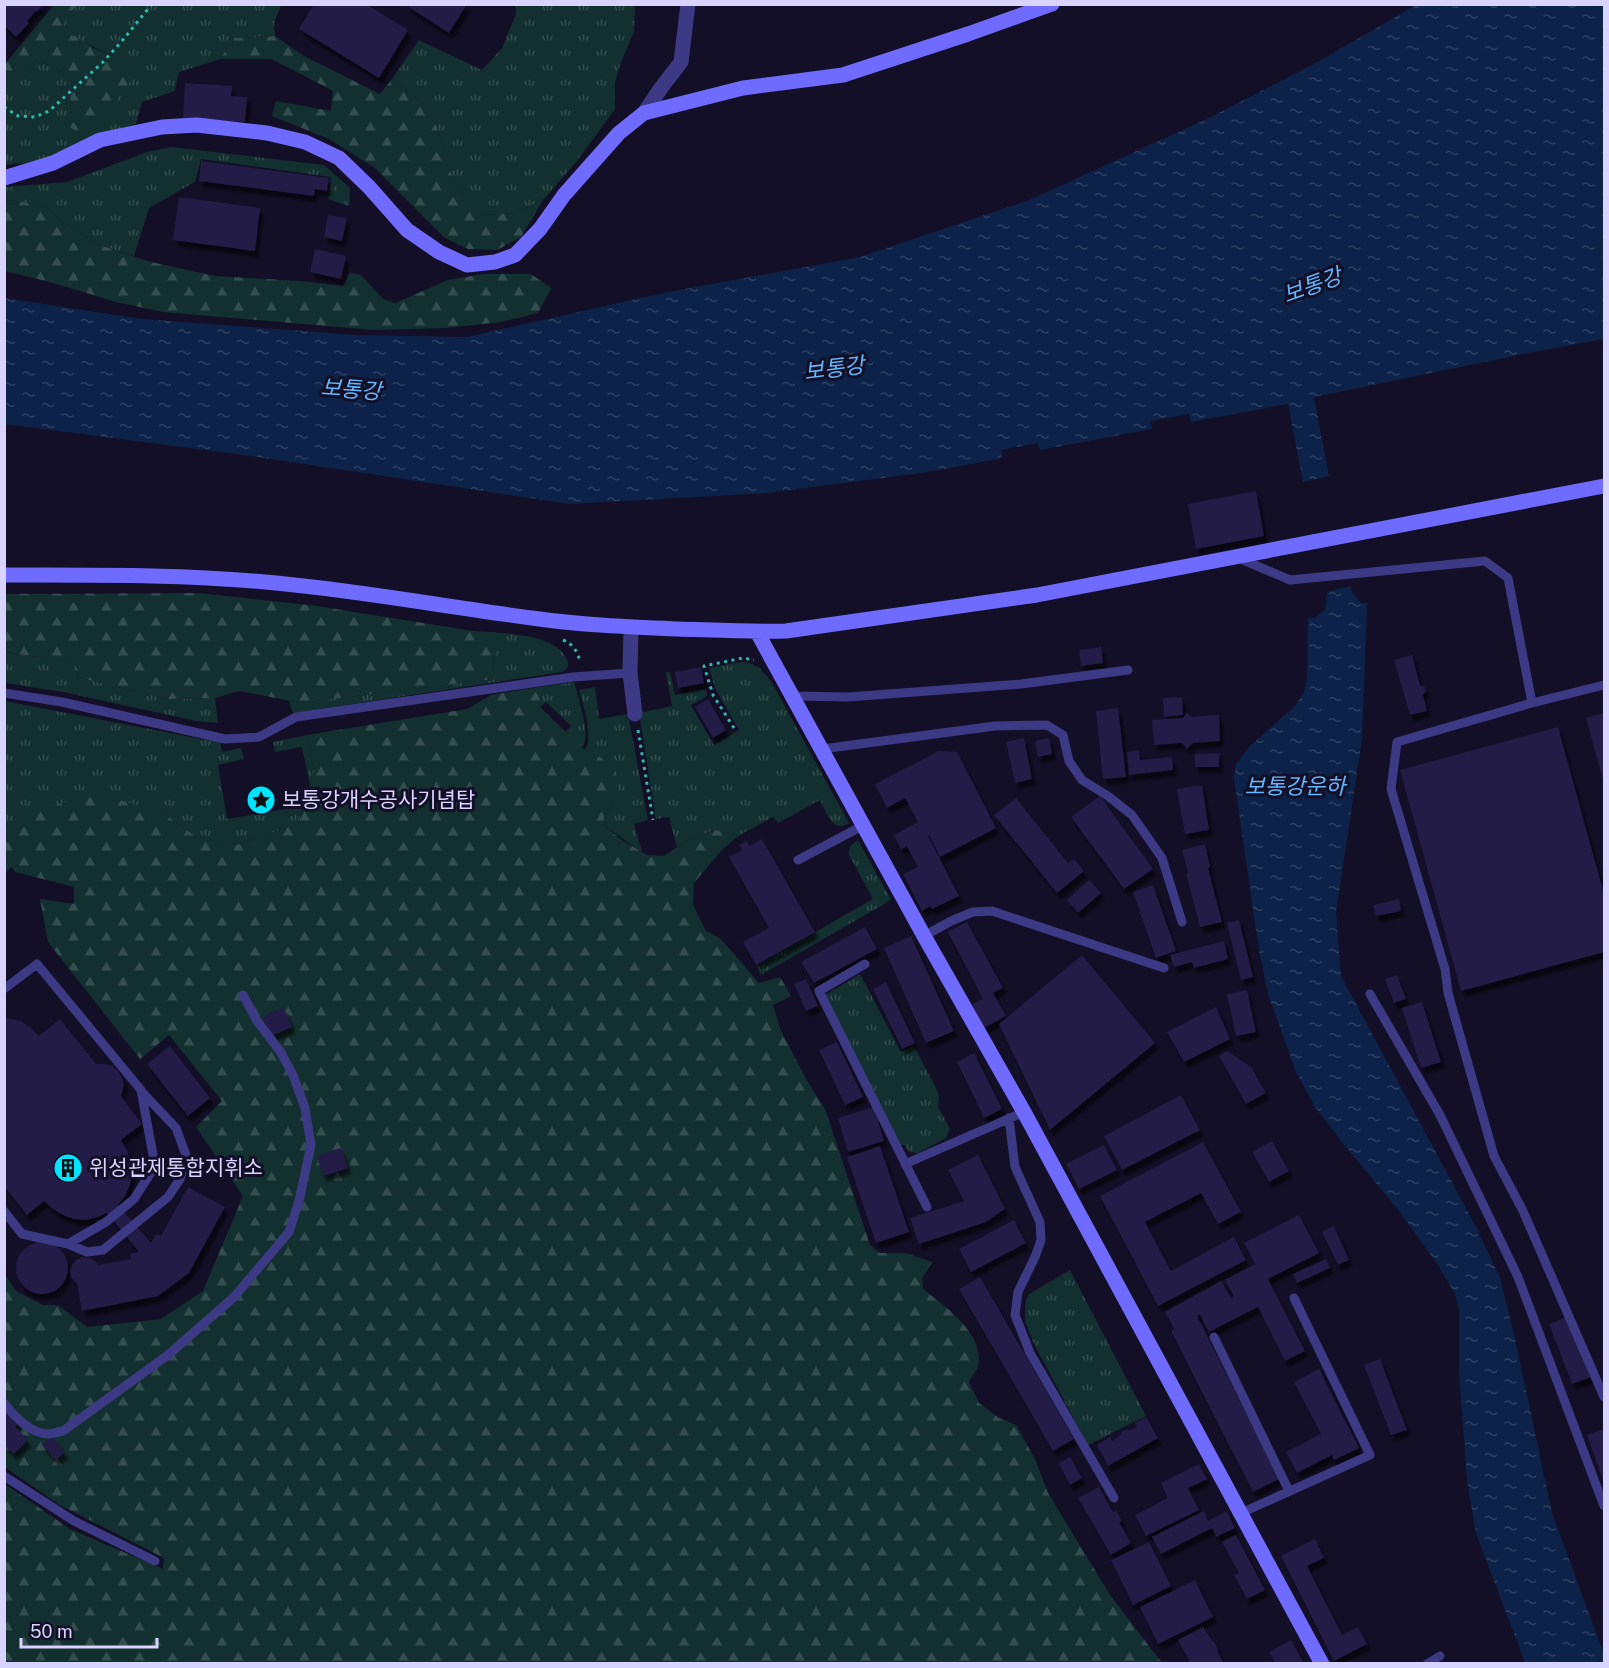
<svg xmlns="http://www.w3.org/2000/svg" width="1609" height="1668" viewBox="0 0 1609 1668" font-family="'Public Sans','Noto Sans KR',sans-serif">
  <defs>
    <pattern id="grass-tufts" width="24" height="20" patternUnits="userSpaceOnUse" patternTransform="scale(1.5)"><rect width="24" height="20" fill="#12302f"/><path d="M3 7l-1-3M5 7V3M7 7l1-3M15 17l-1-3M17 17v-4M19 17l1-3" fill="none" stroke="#344d4e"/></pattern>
    <pattern id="forest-firs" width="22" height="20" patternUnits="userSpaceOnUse" patternTransform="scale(1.5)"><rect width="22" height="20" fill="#12302f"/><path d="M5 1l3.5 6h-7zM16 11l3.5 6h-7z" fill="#344d4e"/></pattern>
    <pattern id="water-ripples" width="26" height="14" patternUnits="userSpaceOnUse" patternTransform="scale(1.5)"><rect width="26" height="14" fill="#0c2248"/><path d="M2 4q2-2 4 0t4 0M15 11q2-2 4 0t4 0" fill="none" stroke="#2f4163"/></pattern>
    <filter id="shadow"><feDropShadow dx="3.5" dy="6" stdDeviation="1.5" flood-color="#0009"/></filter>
  </defs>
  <rect width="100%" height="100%" fill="#130f26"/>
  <!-- grass -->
  <path fill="url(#grass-tufts)" d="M77 5H281L274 23 275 36 232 38 221 59 179 72 175 91 142 102 136 124 109 132 39 162 5 165 4 89 36 60 57 68 73 84 71 102 116 57C96 49 77 38 57 29Z
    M516 5H635L634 32 621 62 615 82V109L577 161 543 200 514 213 485 215 462 194 445 161 442 141 429 108 392 79 419 40 482 70 502 48 516 14Z
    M172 147 324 165 350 188 349 206 328 199 331 177 201 159 195 182 149 208 134 256 102 246 59 220 43 204 5 200V187L67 182 147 152Z
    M473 631C498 633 559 632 568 662 569 668 567 669 562 672L293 713 289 701 300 703 493 679 494 642Z
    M4 652 78 663 77 677 167 699 215 698 218 723 196 721 63 692 5 683Z
    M741 662C755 662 763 671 771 681L849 823C833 834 826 812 820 800L778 823 773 817 738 836 714 830 688 840 677 847 669 817 656 819 639 713 672 706 666 672H670L675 695 706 689 707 696 691 705 714 745 739 730 715 688 709 668Z
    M574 682C578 698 592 735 582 748L574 733 566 732 571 726 546 702 540 707 539 695 533 688Z
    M595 687 599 719 628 714 648 820 634 824 642 852 603 825 605 813 618 796 600 757 585 750C594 735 583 706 579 690Z
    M5 701 206 740 220 741 222 752 241 748 244 759 218 765 227 819 303 806 298 824 236 845 195 836 162 812 8 821 5 831Z
    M307 735 314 772 310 786 302 747 275 752 273 742Z
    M858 840 891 900 761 975 756 966 873 899 849 855C848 847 852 844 858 840Z
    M860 974 901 1052 914 1046 939 1094 938 1107 950 1129 946 1138 918 1153 909 1152 905 1145H897L825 995Z
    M1070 1270 1146 1416 1088 1445 1035 1346 1026 1324 1025 1312 1026 1300 1029 1294Z"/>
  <!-- forest -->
  <path fill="url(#forest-firs)" d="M54 5H77L58 29 76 37 93 48 116 57 136 73 101 121 80 134 66 124 73 84 57 68 36 60 5 89V64Z
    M275 36 304 56 380 94 392 79 429 108 442 141 445 161 462 194 485 215 514 213 543 200 521 237 497 250 468 249 445 238 375 168 329 139 272 116 276 101 331 111 333 91 297 72 271 59H221L232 38Z
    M5 200 43 204 59 220 102 246 151 262 215 276 300 281 343 286 350 273 361 275 383 299 395 303 448 280 484 274H531L551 288 538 313 501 322 445 328 373 330 163 312 116 302 50 282 5 271Z
    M198 593 317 606 473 631 494 641 493 679 300 703 240 691 215 698 167 699 77 677 78 663 5 652V594Z
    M533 688 539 695 540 707 566 732 574 733 579 737 582 748 600 757 616 771 618 796 605 813 603 825 622 840 647 855 664 856 688 840 715 830 738 836 721 851 694 883 693 905 706 931 720 938 759 983 780 977 791 996 773 1005 781 1031 807 1081 825 1109 870 1245 880 1253H906L932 1262 922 1278 923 1289C944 1306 985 1333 978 1366 977 1371 971 1377 969 1382L979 1403 999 1418 1016 1425 1035 1459 1048 1493 1110 1595 1162 1663H5V1484L70 1529 163 1569 164 1558 58 1504 5 1467 4 1273 16 1291 43 1305H58L87 1327 161 1319 203 1291 243 1196 196 1127 222 1101 169 1035 140 1059 48 942 40 899 74 904V887L15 872 12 867 5 873V831L8 821 94 793 162 812 195 836 236 845 298 824 314 772 307 735 467 709 491 695Z"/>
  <!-- water -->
  <path fill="url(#water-ripples)" d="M1416 5H1604V339L1529 353 1314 397 1329 476 1303 482 1288 404 1191 422 1189 414 1150 421 1152 429 1040 450 1038 443 1001 450 1002 458 928 472 767 493 569 504 244 455 5 424V298L142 319 356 335 467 337 663 293 860 257 1029 200 1209 118 1316 63Z
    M1350 586 1352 592 1361 603H1367L1362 739 1336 912 1341 976 1476 1227 1500 1278 1514 1334 1552 1513 1604 1654V1663H1525L1476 1533 1467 1480 1459 1373V1310L1455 1294 1438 1265 1399 1211 1342 1142 1315 1107 1296 1072 1268 994 1259 951 1234 778 1236 764 1250 746 1295 706 1304 692 1307 678 1308 619 1316 617 1325 610 1327 592Z"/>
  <!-- building -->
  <path fill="#241b47" filter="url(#shadow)" d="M4 4H43L37 12 36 11 27 21 29 23 16 37 4 25Z
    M314 4H366L408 30 379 78 299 29Z
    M404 4H467L449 33Z
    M185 83 232 86 231 96 247 97 245 122 183 118Z
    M201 161 329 178 327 191 315 189 314 196 199 181Z
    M179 197 260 208 255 251 173 240Z
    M328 215 347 218 342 241 324 237Z
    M315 249 346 256 341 279 310 272Z
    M1256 491 1264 536 1196 549 1188 504Z
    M1101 647 1103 663 1081 666 1079 650Z
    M1412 655 1420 685 1425 687 1426 691 1423 695 1427 711 1410 715 1394 660Z
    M701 667 704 683 678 688 675 672Z
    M1182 697 1183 715 1164 717 1163 698Z
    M708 699 726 730 713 738 695 707Z
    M1118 708 1126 777 1103 779 1096 711Z
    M1187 713 1191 717 1219 715 1220 741 1193 743 1187 749 1182 743 1154 745 1152 720 1183 718Z
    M1604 713V783L1586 718Z
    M1558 727 1604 894V952L1461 991 1400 770Z
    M1024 738 1032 779 1015 783 1006 742Z
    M1049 738 1052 754 1038 757 1035 741Z
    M1139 750 1140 760 1172 757 1173 770 1129 775 1127 752Z
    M939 751 957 752 996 828 940 857 929 835 928 836 959 896 932 909 930 906 922 911 903 874 918 867 907 847 901 849 894 835 918 822 905 798 887 808 875 784Z
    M1219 753V767H1195V754Z
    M1202 785 1209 830 1185 834 1177 789Z
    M1100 796 1153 869 1124 889 1071 817Z
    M1016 798 1068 863 1074 859 1084 871 1057 893 994 815Z
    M762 839 815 932 756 965 743 942 769 928 729 857 742 850 739 845 747 841 749 846Z
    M1205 844 1210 867 1208 868 1222 922 1200 927 1186 873H1188L1182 850Z
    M1089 880 1101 893 1078 913 1067 900Z
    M1153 885 1176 951 1156 958 1133 892Z
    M1399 899 1401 911 1376 916 1373 905Z
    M1239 920 1253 977 1241 980 1227 923Z
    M967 922 1003 988 993 993 1006 1016 984 1028 972 1004 983 999 948 932Z
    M865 927 877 949 814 983 801 962Z
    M911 936 954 1031 926 1043 884 948Z
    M1224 941 1228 959 1194 968 1192 962 1174 967 1170 955Z
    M1082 955 1155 1043 1050 1130 999 1024Z
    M1397 975 1406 999 1394 1003 1385 979Z
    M806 979 818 1006 806 1011 794 984Z
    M886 982 915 1043 902 1049 873 989Z
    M1247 990 1256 1032 1236 1036 1227 994Z
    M1422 1002 1441 1062 1421 1068 1402 1008Z
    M283 1007 292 1027 271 1036 262 1017Z
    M1216 1007 1230 1039 1184 1062 1167 1032Z
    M4 1018 21 1021 31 1028 39 1036 60 1019 96 1064H105L112 1066 118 1071 122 1078 124 1085 121 1096 142 1124 121 1140 127 1150 131 1162 132 1174 130 1185 125 1196 118 1205 151 1243 156 1234 161 1236 188 1187 225 1207 189 1273 158 1296 82 1311 77 1284 71 1278 70 1271 72 1265 76 1260 82 1257 89 1258 95 1261 98 1265 131 1259 130 1254 139 1252 107 1213 98 1217 86 1220 74 1219 63 1215 53 1209 44 1201 27 1215 4 1186Z
    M837 1042 863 1097 845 1105 819 1050Z
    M170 1046 210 1098 188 1116 147 1064Z
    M1227 1051 1251 1067 1266 1093 1246 1104 1219 1056Z
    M974 1053 1002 1109 984 1118 957 1062Z
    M1181 1095 1200 1130 1122 1170 1104 1136Z
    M874 1107 884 1141 848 1152 838 1118Z
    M1272 1141 1289 1171 1269 1182 1252 1152Z
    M1203 1142 1241 1212 1218 1224 1201 1193 1145 1222 1171 1271 1234 1237 1246 1260 1158 1306 1100 1196Z
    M1104 1145 1117 1170 1079 1189 1066 1164Z
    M880 1146 909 1232 876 1243 847 1157Z
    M341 1148 348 1168 323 1176 317 1156Z
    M978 1155 1005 1209 986 1222 919 1244 910 1218 964 1201 948 1170Z
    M1299 1215 1319 1253 1268 1279 1305 1351 1285 1361 1258 1307 1209 1332 1200 1315 1197 1316 1279 1479 1253 1492 1171 1331 1174 1329 1165 1312 1221 1281 1231 1298 1234 1296 1225 1280 1255 1264 1244 1243Z
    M1014 1220 1026 1243 971 1272 959 1249Z
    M1334 1226 1349 1260 1338 1265 1322 1232Z
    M16 1268a26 26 0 1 1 52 0a26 26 0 1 1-52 0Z
    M1326 1259 1330 1268 1297 1283 1293 1274Z
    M980 1277 1074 1439 1053 1451 959 1289Z
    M1567 1317 1591 1377 1572 1384 1549 1324Z
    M1380 1359 1407 1430 1391 1435 1364 1365Z
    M1319 1369 1359 1448 1334 1460 1332 1455 1297 1473 1286 1452 1321 1434 1294 1382Z
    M4 1409 19 1423 15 1427 28 1440 14 1454 4 1445Z
    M1146 1417 1158 1438 1108 1466 1097 1445 1110 1437 1112 1441 1122 1434 1121 1432 1127 1429 1128 1431 1137 1427 1135 1423Z
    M1604 1429V1483L1587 1435Z
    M51 1436 65 1452 56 1460 42 1445Z
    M1070 1457 1082 1478 1070 1485 1059 1463Z
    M1199 1464 1207 1479 1188 1488 1199 1510 1146 1536 1135 1515 1168 1498 1161 1483Z
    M1099 1487 1113 1512 1116 1511 1122 1521 1119 1522 1131 1543 1111 1555 1078 1498Z
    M1204 1511 1208 1521 1227 1511 1235 1528 1216 1537 1212 1528 1161 1554 1152 1537Z
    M1236 1535 1265 1590 1247 1599 1234 1575 1239 1573 1222 1542Z
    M1315 1539 1324 1558 1307 1566 1342 1635 1358 1627 1367 1644 1334 1661 1281 1556Z
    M1149 1542 1171 1586 1133 1605 1111 1560Z
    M1195 1580 1213 1617 1158 1644 1140 1607Z
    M1203 1627 1209 1636 1216 1645 1219 1655 1224 1664H1191L1178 1640Z
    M1291 1640 1304 1664H1276L1269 1652Z"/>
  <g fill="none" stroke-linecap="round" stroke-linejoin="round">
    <!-- path -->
    <path stroke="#2fb8b0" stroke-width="3" stroke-dasharray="3 4.5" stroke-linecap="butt" d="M4 107 18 116 35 117 49 111 103 62 122 41 152 4
      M563 640C573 644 578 652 580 662
      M734 728 713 695 704 666 743 658 754 660
      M638 730 653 820"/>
    <!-- lane -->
    <path stroke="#3d3a85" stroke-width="9" d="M1236 557 1290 580 1485 561 1508 578 1532 703
      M1604 685 1532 703 1397 742 1391 789 1445 969 1448 993 1494 1156 1523 1211 1604 1397
      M4 693 62 702 225 739 259 737 296 717 573 677 630 673
      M792 696 848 697 1021 684 1128 670
      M822 749 995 726 1047 725 1063 735 1069 761 1082 780 1108 796 1132 815 1162 858 1182 922
      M798 860 864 825
      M924 936 951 921 973 912 992 911 1164 968
      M865 964 819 991 927 1207
      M4 989 37 964 141 1090 155 1166 134 1199 106 1222 68 1244 22 1234 4 1211
      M1370 994 1440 1115 1518 1277 1604 1506
      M1009 1118 1015 1167 1040 1222 1041 1240 1035 1257 1018 1292 1015 1315 1030 1353 1114 1498
      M905 1164 1024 1112
      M68 1244 87 1252 103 1250 168 1197 180 1179 187 1158 176 1128 142 1092
      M1214 1337 1289 1491
      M4 1403C14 1416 31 1434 49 1434 53 1433 59 1432 63 1431L168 1355 234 1297 289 1232 299 1201 311 1145 305 1108 293 1075 280 1051 257 1021 243 995
      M4 1476 74 1521 155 1561
      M1241 1513 1370 1455 1294 1298
      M1427 1664 1440 1656"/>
    <!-- street -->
    <path stroke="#3d3a85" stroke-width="15" d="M644 113 661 88 681 62 688 4
      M631 627 630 673 635 714"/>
    <!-- secondary -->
    <path stroke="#6f6bff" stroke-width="15" d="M4 178 53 163 100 140 162 127 197 125 267 133 305 142 339 158 369 187 407 230 439 252 467 265 495 262 515 255 540 229 564 195 619 133 644 113 743 88 843 75 968 34 1052 4
      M4 575C95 575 186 574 276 583 362 591 447 607 532 618 580 625 629 627 677 629 713 630 750 632 786 631L1037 595 1604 486
      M757 632 924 936 1024 1112 1322 1664"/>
  </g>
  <!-- icons -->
  <defs>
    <g id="sight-disc" transform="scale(1.5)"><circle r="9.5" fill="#00e5ff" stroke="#130f26"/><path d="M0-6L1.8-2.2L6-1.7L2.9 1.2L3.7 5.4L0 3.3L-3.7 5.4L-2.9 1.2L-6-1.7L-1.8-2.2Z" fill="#111"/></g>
    <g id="building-disc" transform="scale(1.5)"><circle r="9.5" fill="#00e5ff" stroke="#130f26"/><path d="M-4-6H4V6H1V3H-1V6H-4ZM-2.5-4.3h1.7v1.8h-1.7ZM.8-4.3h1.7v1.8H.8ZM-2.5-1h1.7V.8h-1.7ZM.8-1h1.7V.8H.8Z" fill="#111"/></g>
  </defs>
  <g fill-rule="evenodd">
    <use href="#sight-disc" x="261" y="800"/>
    <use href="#building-disc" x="68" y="1168"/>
  </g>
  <g text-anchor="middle" stroke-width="6" stroke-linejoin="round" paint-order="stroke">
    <!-- poi labels -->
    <g font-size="21" fill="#d9d4ff" stroke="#130f26" text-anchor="start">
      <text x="282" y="807">보통강개수공사기념탑</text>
      <text x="89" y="1175">위성관제통합지휘소</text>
    </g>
    <!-- water labels -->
    <g font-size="22" font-style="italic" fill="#62b6ff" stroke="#130f26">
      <text transform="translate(1312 285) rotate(-20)" y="8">보통강</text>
      <text transform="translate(834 368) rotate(-7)" y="8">보통강</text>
      <text transform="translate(351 389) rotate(4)" y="8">보통강</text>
      <text x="1295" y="794">보통강운하</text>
    </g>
  </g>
  <!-- border -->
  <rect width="1609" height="1668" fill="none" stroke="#d9d4ff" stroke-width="12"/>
  <!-- scale -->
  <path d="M21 1638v9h136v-9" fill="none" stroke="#d9d4ff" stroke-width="3"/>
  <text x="30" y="1638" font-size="18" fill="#d9d4ff" stroke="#130f26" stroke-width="4.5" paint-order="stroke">50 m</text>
</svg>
